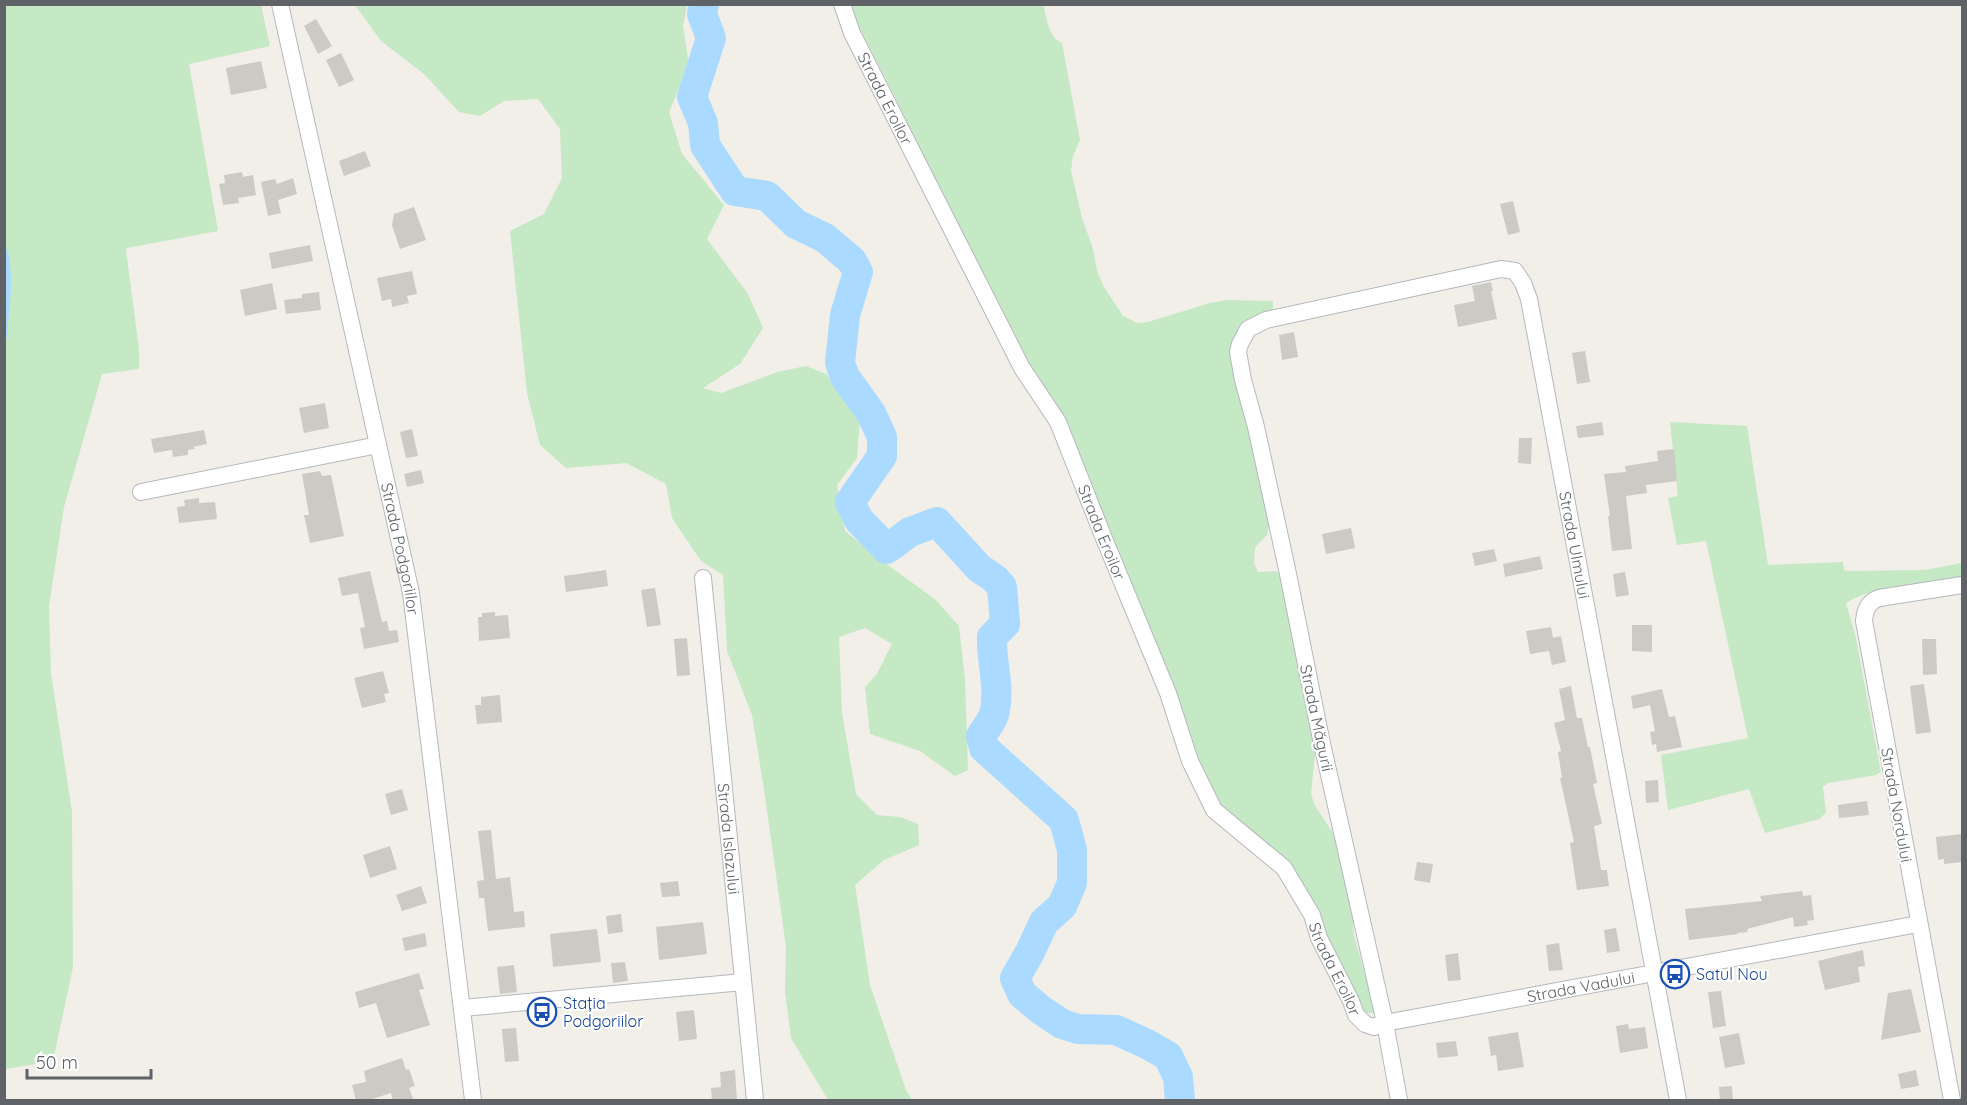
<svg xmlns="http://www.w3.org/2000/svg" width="1967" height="1105" viewBox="0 0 1967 1105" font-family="Quicksand,sans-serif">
  <rect width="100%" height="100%" fill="#f1efe8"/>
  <!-- green -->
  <path fill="#c5e8c5" d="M5 4 261 5 270 46 189 64 218 231 127 248 126 250 139 349V369L102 374 64 507 49 606 51 673 72 812 73 967 53 1061 5 1069Z
    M355 5H687L683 26 689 65 669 112 682 154 724 205 707 239 748 294 763 328 740 364 703 388 721 393 777 372 806 366 826 374 860 420 857 458 837 485 845 531 885 563 936 600 959 626 965 679 968 770 955 776 920 751 870 734 865 687 877 674 892 644 865 628 839 637 842 713 856 794 877 815 900 817 918 824 919 845 884 860 855 885 870 985 906 1090 912 1100H828L791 1038 785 992 786 947 765 796 752 715 727 651 723 575 701 561 672 518 666 484 626 463 566 468 540 445 527 393 510 231 544 214 562 178 560 129 538 99 504 101 480 116 459 112 424 74 381 41Z
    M848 5H1043C1047 18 1048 37 1062 43L1080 140 1073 156 1071 171 1082 218 1093 249 1097 271 1104 287 1123 316 1137 323 1148 322 1210 303 1227 300 1273 301V313L1242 327 1269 523 1267 535 1255 547 1254 563 1258 572 1276 571 1282 577 1319 715 1311 794 1315 806 1333 833 1349 874 1357 912 1353 924 1354 936 1367 981 1374 996V1013H1365L1357 1004 1335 952 1288 866 1272 847 1231 816 1216 799 1206 779 1172 680 1156 643 894 95Z
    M1670 422 1747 426 1768 565 1843 562 1844 570 1849 571 1925 570 1962 563V577C1925 588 1880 582 1846 603L1856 638 1881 772 1876 775 1828 783 1823 787 1826 812 1820 819 1765 833 1749 789 1668 810 1661 755 1748 738 1706 541 1677 545 1668 498 1678 496Z"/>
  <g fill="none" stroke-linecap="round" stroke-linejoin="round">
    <!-- stream -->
    <path stroke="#aadaff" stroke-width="5" d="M4 248C13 274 6 312 4 340"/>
    <!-- river -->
    <path stroke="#aadaff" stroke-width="30" d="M704 4 702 14 711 38 692 97 703 123 705 145 735 191 767 196 796 224 825 238 852 261 858 272 845 315 840 363 845 377 871 413 882 437V456L850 502 859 520 887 549 910 532 937 522 979 568 995 579 1002 587 1005 624 992 637C991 661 1000 686 995 710 994 719 986 728 981 736L984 748 1064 820 1072 850V883L1062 906 1044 922 1030 952 1015 978 1022 994 1041 1010 1062 1024 1078 1029 1116 1030 1147 1044 1168 1056 1178 1077 1180 1100"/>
  </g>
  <!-- building -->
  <path fill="#cccac5" d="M316 19 332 46 318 54 304 26Z
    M341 53 354 80 339 87 326 60Z
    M261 61 267 88 231 95 226 68Z
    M365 151 371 166 344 176 339 161Z
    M242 172 243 177 253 175 256 195 238 198 239 203 223 205 219 184 225 183 224 175Z
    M293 178 297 194 278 200 281 213 268 216 261 182 275 179 277 184Z
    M1513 201 1520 232 1508 235 1500 204Z
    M414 207 426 240 400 249 392 225 394 214Z
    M310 245 313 261 272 269 269 253Z
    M412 271 417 294 407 296 409 303 392 307 391 299 382 301 377 278Z
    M1491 282 1493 291H1491L1497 319 1458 327 1454 305 1475 301 1472 286Z
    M272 283 277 309 245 316 240 290Z
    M319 292 321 310 286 314 284 300 302 298V294Z
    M1294 332 1298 357 1282 360 1279 335Z
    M1585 351 1590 382 1577 384 1572 353Z
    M325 403 329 428 304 433 299 408Z
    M1602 422 1604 435 1578 438 1576 426Z
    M412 429 418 456 406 458 400 432Z
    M204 430 207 444 193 447 195 449 188 450V455L173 457 172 450 154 453 151 439Z
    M1519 438H1532L1531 464 1518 463Z
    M1674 449 1677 481 1646 485 1647 493 1626 496 1632 549 1612 551 1608 516H1610L1604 474 1626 472 1625 466 1658 461 1657 451Z
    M421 470 424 483 407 487 404 474Z
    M320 471 322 476 331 475 344 536 310 543 304 515H309L302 474Z
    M199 498V503L215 502 217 519 179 523 177 507 185 506 184 500Z
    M1351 528 1355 548 1326 554 1322 534Z
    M1494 549 1497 561 1475 566 1472 553Z
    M1540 556 1543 569 1505 577 1503 564Z
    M606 570 608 586 566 592 564 576Z
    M370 571 382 622 387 621 389 631 397 630 399 642 364 649 360 628 365 627 358 593 342 596 338 578Z
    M1625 572 1629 595 1616 597 1613 574Z
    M655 588 661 625 647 627 641 590Z
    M495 612V616L508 615 510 638 479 641 478 617H482V613Z
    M1632 625H1652V652L1632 651Z
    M1551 627 1553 638 1561 636 1566 662 1552 665 1549 651 1530 654 1526 631Z
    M687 638 690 675 677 676 674 639Z
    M1922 639H1936L1937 674 1923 675Z
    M383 671 389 693 384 694 386 702 362 708 354 678Z
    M1924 684 1931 732 1916 734 1910 686Z
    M1571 686 1577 718H1582L1588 747H1590L1597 783 1593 784 1602 824 1594 826 1601 870H1607L1609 886 1577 890 1570 843 1574 842 1560 778H1562L1558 752 1561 751 1554 723 1565 720 1559 689Z
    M1662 689 1669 717 1675 716 1682 747 1657 752 1656 744 1652 745 1650 732 1655 731 1650 705 1633 709 1631 696Z
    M500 695 502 722 477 724 475 705H481V697Z
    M1658 780 1659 802 1646 803 1645 781Z
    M402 789 408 810 391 815 385 794Z
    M1867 801 1869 815 1839 818 1838 805Z
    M491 830 496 879 510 877 514 912 524 911 525 927 488 931 484 898H479L477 881 484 880 478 831Z
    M1962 834V862L1944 864V859L1938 860 1936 837Z
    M390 846 397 869 370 878 363 855Z
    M1417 862 1433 864 1430 883 1414 880Z
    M678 881 680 896 662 897 660 883Z
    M421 886 427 903 402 911 396 895Z
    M1802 891 1803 896 1811 895 1814 920 1807 921 1808 925 1794 927 1793 917 1747 929 1748 932 1737 933 1738 934 1689 940 1685 909 1762 901 1760 896Z
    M621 914 623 932 608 934 606 916Z
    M703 922 707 954 659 960 656 927Z
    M1616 928 1620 951 1607 953 1604 930Z
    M597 929 601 962 553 967 550 934Z
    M425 933 427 946 405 951 402 938Z
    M1559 943 1563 970 1549 971 1546 945Z
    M1863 950 1865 966 1858 967 1860 982 1825 990 1818 961Z
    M1458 953 1461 980 1448 981 1445 955Z
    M625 962 628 981 613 983 611 963Z
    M514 965 517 992 500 994 497 967Z
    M419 973 424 989 419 990 430 1025 387 1038 376 1003 359 1008 355 992Z
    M1911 989 1921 1032 1881 1040 1888 993Z
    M1721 991 1726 1026 1713 1028 1708 992Z
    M694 1010 697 1039 679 1041 676 1012Z
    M1628 1024 1629 1029 1645 1027 1648 1048 1620 1053 1616 1026Z
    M516 1028 519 1061 505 1062 502 1029Z
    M1518 1032 1524 1067 1498 1071 1496 1055 1491 1056 1488 1037Z
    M1739 1033 1745 1064 1725 1068 1719 1037Z
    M1456 1041 1458 1056 1438 1058 1436 1043Z
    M402 1058 406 1070 409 1069 415 1086 409 1088 414 1101H393L391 1093 366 1101H356L352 1085 366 1082 364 1071Z
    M735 1070 737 1101H712L711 1088 721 1087 720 1072Z
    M1916 1070 1919 1086 1901 1089 1898 1074Z
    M1732 1086 1733 1101H1720L1719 1087Z"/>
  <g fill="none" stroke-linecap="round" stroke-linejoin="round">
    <!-- street casing -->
    <g stroke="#b5b8bc" stroke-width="18">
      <g id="street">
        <path id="s1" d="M280 4 411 593 473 1100"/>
        <path id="s2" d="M842 4 852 33 1022 368 1058 422 1103 536 1168 693 1190 761 1214 810 1284 868 1312 915 1319 938 1351 1001 1356 1015 1365 1024 1374 1027 1385 1023 1918 924"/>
        <path d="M141 492 378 445"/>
        <path id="s3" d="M703 578 755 1100"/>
        <path d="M463 1008 743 982"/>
        <path id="s4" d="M1399 1100 1385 1023 1321 739 1287 569 1256 427 1243 380 1238 352 1240 344 1248 329 1266 320 1501 269 1515 271 1523 283 1529 299 1678 1100"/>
        <path d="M1952 1100 1864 621C1865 610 1868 602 1879 598L1962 585"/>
      </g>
    </g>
    <!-- street -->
    <use href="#street" stroke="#fff" stroke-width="16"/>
  </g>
  <!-- icons -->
  <defs>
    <g id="bus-ring" transform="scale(1.5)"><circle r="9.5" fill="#fff" stroke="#1a4fb4" stroke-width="1.5"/><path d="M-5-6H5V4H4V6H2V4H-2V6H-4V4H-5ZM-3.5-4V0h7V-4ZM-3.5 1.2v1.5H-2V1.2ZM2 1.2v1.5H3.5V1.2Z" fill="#1a4fb4"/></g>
  </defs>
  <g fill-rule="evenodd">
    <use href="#bus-ring" x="1675" y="974"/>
    <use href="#bus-ring" x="542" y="1012"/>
  </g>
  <g text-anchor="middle" stroke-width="4.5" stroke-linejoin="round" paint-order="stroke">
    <!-- street labels -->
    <g font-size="16" fill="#5f6368" stroke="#fff">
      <text dy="6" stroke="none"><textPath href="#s2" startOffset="104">Strada Eroilor</textPath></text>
      <text dy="6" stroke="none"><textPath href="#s2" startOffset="590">Strada Eroilor</textPath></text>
      <text dy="6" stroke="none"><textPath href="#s4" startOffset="1347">Strada Ulmului</textPath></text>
      <text dy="6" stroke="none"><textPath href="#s1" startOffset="558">Strada Podgoriilor</textPath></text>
      <text transform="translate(1317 718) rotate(78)" y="6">Strada Măgurii</text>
      <text transform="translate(1897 805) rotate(80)" y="6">Strada Nordului</text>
      <text dy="6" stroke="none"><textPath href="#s3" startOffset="262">Strada Islazului</textPath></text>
      <text dy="6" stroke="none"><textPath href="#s2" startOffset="1094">Strada Eroilor</textPath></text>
      <text dy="6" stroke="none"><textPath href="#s2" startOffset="1378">Strada Vadului</textPath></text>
    </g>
    <!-- transit labels -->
    <g font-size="16" fill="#164399" stroke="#fff" text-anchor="start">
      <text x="1696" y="980">Satul Nou</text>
      <text x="563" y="1009">Stația<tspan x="563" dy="18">Podgoriilor</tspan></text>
    </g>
  </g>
  <!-- border -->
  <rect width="1967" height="1105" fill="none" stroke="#5f6368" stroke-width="12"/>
  <!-- scale -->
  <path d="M27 1069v9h124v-9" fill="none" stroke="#5f6368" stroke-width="3"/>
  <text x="36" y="1069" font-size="18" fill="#5f6368" stroke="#ffffff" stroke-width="4.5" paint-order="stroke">50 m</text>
</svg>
